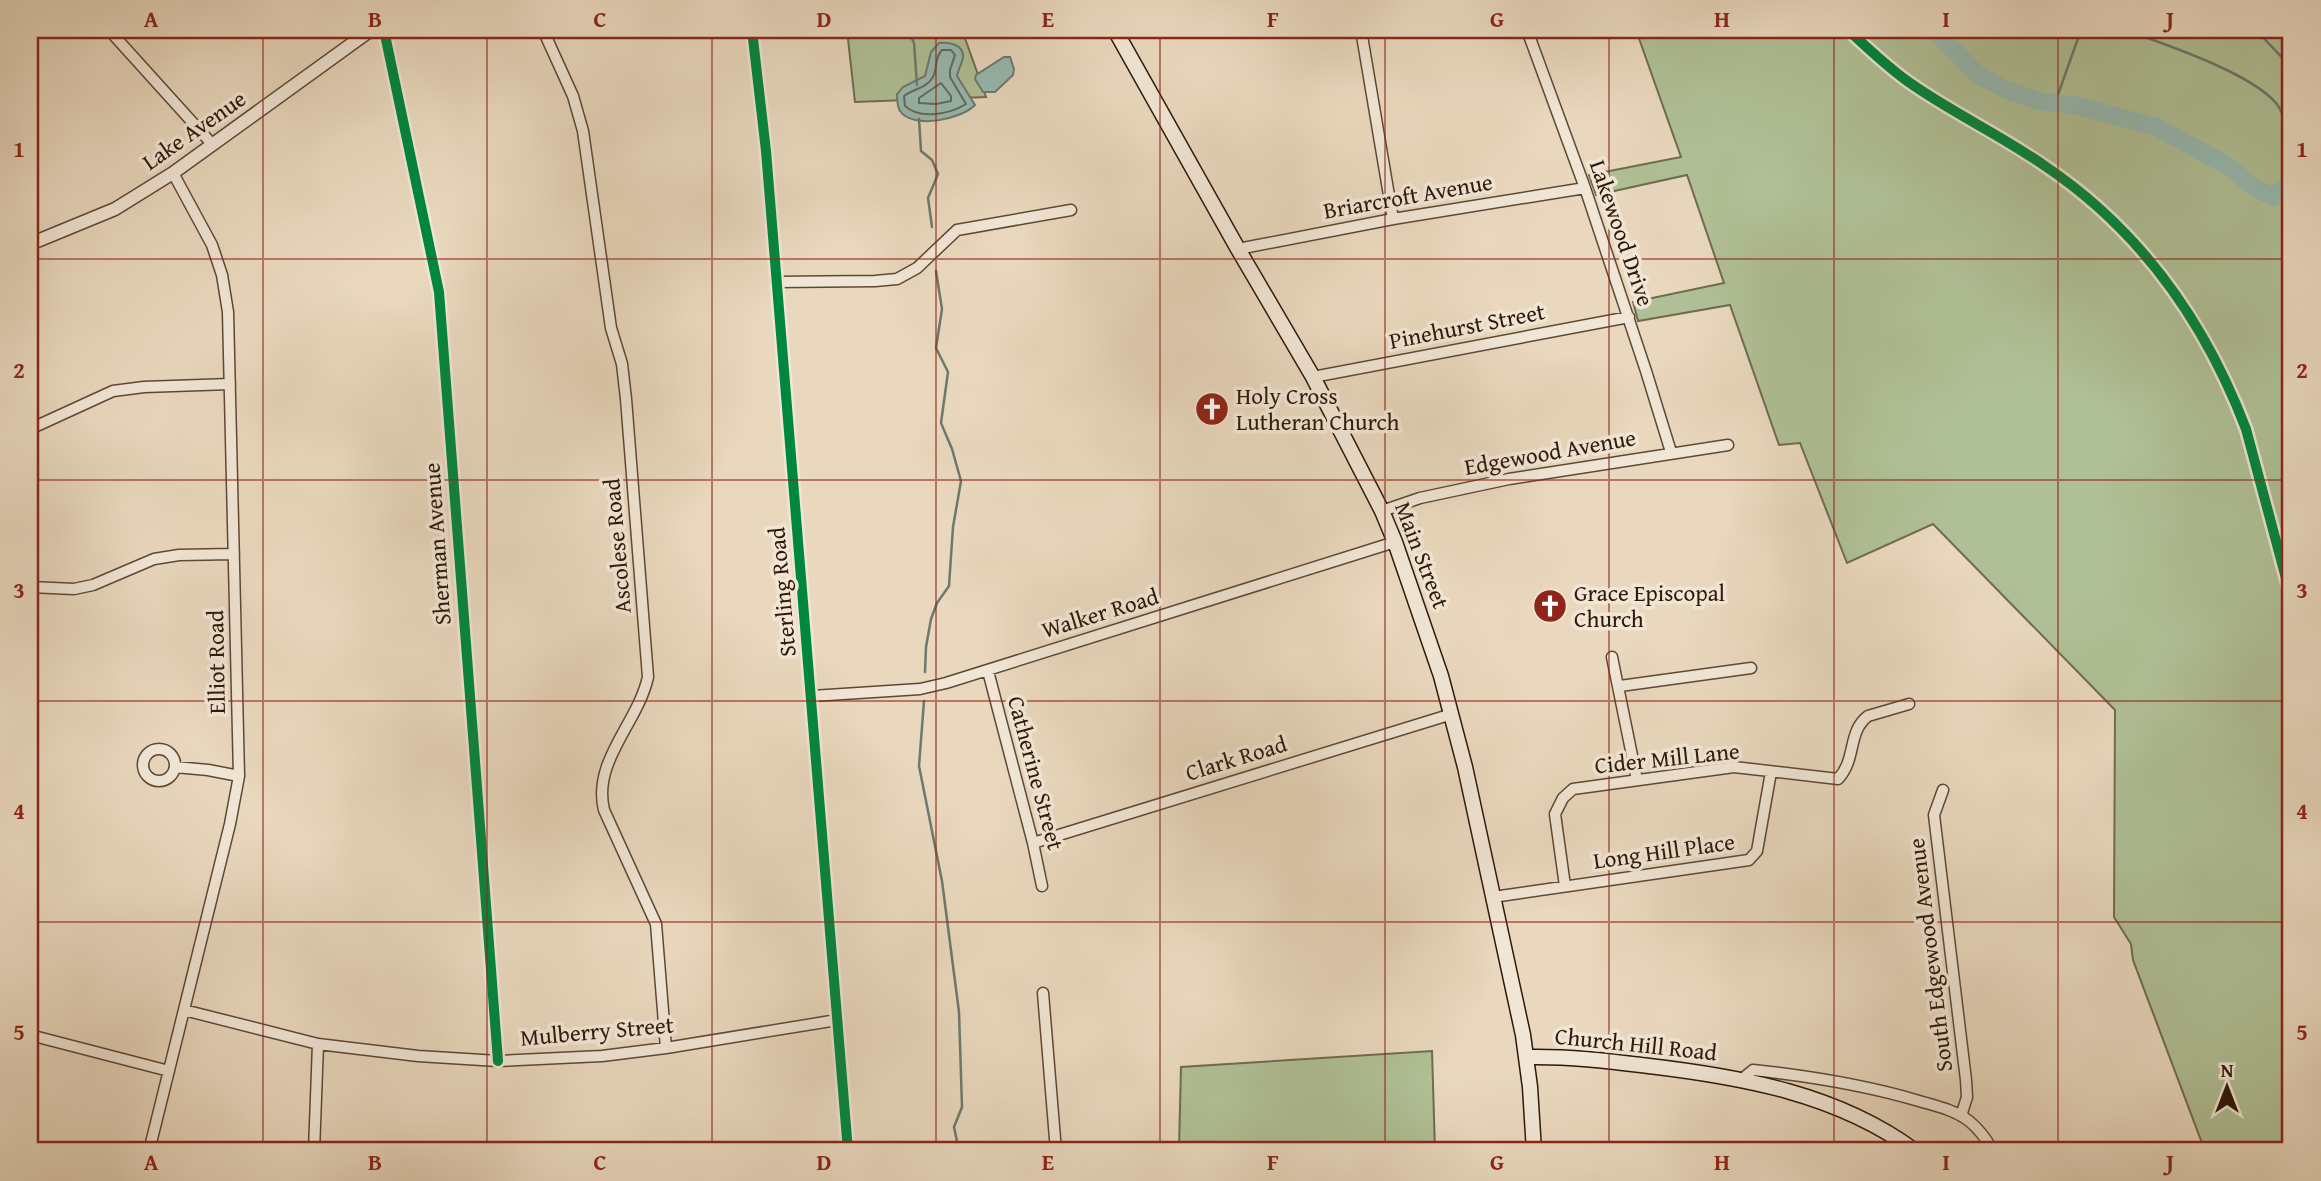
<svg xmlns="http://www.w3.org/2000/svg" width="2321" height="1181" viewBox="0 0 2321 1181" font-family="'Gentium Book Plus',serif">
  <rect width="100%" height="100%" fill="#e9d8be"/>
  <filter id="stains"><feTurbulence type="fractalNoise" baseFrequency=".00286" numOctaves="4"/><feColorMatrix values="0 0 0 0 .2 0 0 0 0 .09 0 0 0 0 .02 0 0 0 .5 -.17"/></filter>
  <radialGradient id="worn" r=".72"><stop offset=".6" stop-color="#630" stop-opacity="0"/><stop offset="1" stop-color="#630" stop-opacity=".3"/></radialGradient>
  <!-- green -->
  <path fill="#b0c096" stroke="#6f6c50" stroke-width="2" d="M847 30H962L986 97 855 102Z
    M1636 30H2291V1151H2205L2133 960 2131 944 2114 917 2115 710 1933 524 1847 563 1800 443 1779 445 1730 305 1638 321 1633 302 1724 283 1687 175 1596 195 1589 175 1681 157Z
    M1432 1051 1435 1151H1224L1179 1148 1181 1067Z"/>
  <!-- water -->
  <path fill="#97bab1" stroke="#6d796e" stroke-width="2" d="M939 43C948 42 964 44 963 57 962 64 958 70 957 76L975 105C962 119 913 130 900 111 897 106 897 99 897 94L903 87 925 76 931 52Z
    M1004 57H1010L1014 69 1013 75 995 92H983L975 79 976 75Z"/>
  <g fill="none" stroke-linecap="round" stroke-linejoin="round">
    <!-- shore -->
    <path stroke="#62695d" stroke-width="2" d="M942 50H951L955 55 950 70V77L966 104C950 114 920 120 905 106L904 96C913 89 927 88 933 77 938 68 934 58 942 50Z
      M941 83 951 96V101L936 104 919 103V98Z"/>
    <!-- stream -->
    <path stroke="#6d796e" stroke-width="2.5" d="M908 30 914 43 917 85
      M2125 30C2164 44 2249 72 2276 103 2283 111 2287 127 2291 137
      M2256 30 2291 67
      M2055 103 2081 30
      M919 119 921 151 932 160 938 174 928 198 932 227
      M925 672 926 647 931 619 937 603 949 586 953 527 961 481 952 449 941 423 948 372 936 348 942 309 936 271
      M924 701 919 766 942 881 959 1012 962 1107 954 1127 959 1151"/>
    <!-- river -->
    <path stroke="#97bab1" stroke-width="18" d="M1934 30 1978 75 2007 90 2042 102 2074 105 2156 127 2225 164 2254 187 2273 197 2286 186 2291 188"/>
    <!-- minor casing -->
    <g stroke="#5d4836" stroke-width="13">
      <path id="minor" d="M109 30 212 144
        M384 30 439 292 498 1061
        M543 30 573 96 583 131 611 328 622 364 626 399 648 677C638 723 592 761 604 810L656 924 666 1048
        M752 30 766 151 848 1151
        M1361 30 1393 219
        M1527 30 1585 188 1646 371 1671 452
        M1238 249 1393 219 1585 188
        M776 282 875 281 897 279 917 268 957 230 1071 210
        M1313 377 1629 317
        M30 429 113 391 144 387 230 384
        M1382 511 1420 498 1509 479 1728 445
        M30 587 74 589 93 585 154 559 179 555 234 554
        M1612 657 1637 780
        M988 671 1033 843 1042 886
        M1620 686 1751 668
        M812 696 920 689 946 683 1395 542
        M143 765a16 16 0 1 1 32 0a16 16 0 1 1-32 0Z
        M175 767 208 770 239 776
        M1943 790 1934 815 1966 1080 1967 1097 1961 1116
        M1033 843 1452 714
        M1565 886 1555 814 1563 798 1573 789 1734 767 1838 779C1857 759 1847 732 1868 716L1909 704
        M1493 897 1749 860 1757 851 1771 772
        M1043 993 1056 1151
        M184 1010 318 1044 418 1056 498 1061 602 1056 666 1048 837 1020
        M30 1035 169 1071
        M1742 1079 1753 1070C1809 1076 1865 1085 1919 1101 1936 1106 1955 1110 1969 1121 1979 1129 1987 1140 1993 1151
        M149 1151 230 824 239 776 228 312 222 275 212 245 173 173
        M314 1151 318 1044"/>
    </g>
    <!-- tertiary casing -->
    <g stroke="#5d4836" stroke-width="15">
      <path id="tertiary" d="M30 244 115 209 173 173 371 30"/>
    </g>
    <!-- secondary casing -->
    <g stroke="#2e1809" stroke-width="17">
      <path id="secondary" d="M1115 30 1238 249 1313 377 1382 511 1395 542 1441 676 1465 767 1523 1035 1530 1087 1534 1151
        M1526 1057C1567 1056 1608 1061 1649 1066 1742 1077 1838 1094 1915 1151"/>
    </g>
    <!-- minor -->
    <use href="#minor" stroke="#f1e6d5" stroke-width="10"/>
    <!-- tertiary -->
    <use href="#tertiary" stroke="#f1e6d5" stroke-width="12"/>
    <!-- secondary -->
    <use href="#secondary" stroke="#f1e6d5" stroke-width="14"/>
    <!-- cycleway casing -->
    <g stroke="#f1e6d5" stroke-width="15">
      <path id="cycleway" d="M384 30 439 292 498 1061
        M752 30 766 151 848 1151
        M1848 30C1869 49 1889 69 1913 85 1955 114 2002 136 2045 166 2140 230 2205 322 2246 429L2291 597"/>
    </g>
    <!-- cycleway -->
    <use href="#cycleway" stroke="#00873e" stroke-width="10"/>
  </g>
  <!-- grid -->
  <path fill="none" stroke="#8f2418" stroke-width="2" stroke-opacity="0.55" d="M263 30V1151M487 30V1151M712 30V1151M936 30V1151M1160 30V1151M1385 30V1151M1609 30V1151M1834 30V1151M2058 30V1151M30 259H2291M30 480H2291M30 701H2291M30 922H2291"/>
  <!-- icons -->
  <defs>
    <g id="church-disc" transform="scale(1.75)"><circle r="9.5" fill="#8f2418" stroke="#f1e6d5"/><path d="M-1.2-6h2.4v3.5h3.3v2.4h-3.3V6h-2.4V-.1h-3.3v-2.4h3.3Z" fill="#fff"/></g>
  </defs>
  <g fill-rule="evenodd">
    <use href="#church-disc" x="1212" y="409"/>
    <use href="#church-disc" x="1550" y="606"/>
  </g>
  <g text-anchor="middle" stroke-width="7" stroke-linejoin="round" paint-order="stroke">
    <!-- street labels -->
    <g font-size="23" fill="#2e1809" stroke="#f1e6d5">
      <text transform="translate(194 130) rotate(-35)" y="8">Lake Avenue</text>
      <text transform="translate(1408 196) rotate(-10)" y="8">Briarcroft Avenue</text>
      <text transform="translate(1622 233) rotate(71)" y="8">Lakewood Drive</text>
      <text transform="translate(1467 326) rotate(-11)" y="8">Pinehurst Street</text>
      <text transform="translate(1550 452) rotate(-10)" y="8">Edgewood Avenue</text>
      <text transform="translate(437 544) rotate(-94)" y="8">Sherman Avenue</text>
      <text transform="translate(617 546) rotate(-95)" y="8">Ascolese Road</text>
      <text transform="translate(1422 555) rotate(69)" y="8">Main Street</text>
      <text transform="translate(782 592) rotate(-95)" y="8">Sterling Road</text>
      <text transform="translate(1100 613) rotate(-17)" y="8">Walker Road</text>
      <text transform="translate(216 662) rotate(-91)" y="8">Elliot Road</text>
      <text transform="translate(1236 758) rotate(-17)" y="8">Clark Road</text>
      <text transform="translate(1667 758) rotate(-6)" y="8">Cider Mill Lane</text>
      <text transform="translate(1036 773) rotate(75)" y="8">Catherine Street</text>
      <text transform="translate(1664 851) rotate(-8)" y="8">Long Hill Place</text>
      <text transform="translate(1930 955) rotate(-97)" y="8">South Edgewood Avenue</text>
      <text transform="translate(597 1031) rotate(-5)" y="8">Mulberry Street</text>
      <text transform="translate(1636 1044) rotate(6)" y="8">Church Hill Road</text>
    </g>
    <!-- poi labels -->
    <g font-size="23" fill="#2e1809" stroke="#f1e6d5" text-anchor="start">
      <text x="1236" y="404">Holy Cross<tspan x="1236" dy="26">Lutheran Church</tspan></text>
      <text x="1574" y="601">Grace Episcopal<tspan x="1574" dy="26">Church</tspan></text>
    </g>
  </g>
  <!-- margin -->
  <rect width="2321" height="1181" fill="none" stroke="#e9d8be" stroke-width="77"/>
  <!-- north arrow -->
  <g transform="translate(2227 1087)" stroke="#f1e6d5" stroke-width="5" paint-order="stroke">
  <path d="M0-5L12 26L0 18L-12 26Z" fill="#2e1809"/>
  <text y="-10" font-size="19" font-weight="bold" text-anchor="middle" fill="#2e1809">N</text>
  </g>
  <rect x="38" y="38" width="2244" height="1104" fill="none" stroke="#8f2418" stroke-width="2.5"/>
  <g font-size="23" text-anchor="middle" font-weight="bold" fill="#8f2418">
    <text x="151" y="27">A</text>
    <text x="375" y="27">B</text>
    <text x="600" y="27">C</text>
    <text x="824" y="27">D</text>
    <text x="1048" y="27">E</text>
    <text x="1273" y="27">F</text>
    <text x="1497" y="27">G</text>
    <text x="1722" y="27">H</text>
    <text x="1946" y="27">I</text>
    <text x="2170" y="27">J</text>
    <text x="19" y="157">1</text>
    <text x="2302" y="157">1</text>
    <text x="19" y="378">2</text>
    <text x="2302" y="378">2</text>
    <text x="19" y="598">3</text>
    <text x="2302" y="598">3</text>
    <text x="19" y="819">4</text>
    <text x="2302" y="819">4</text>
    <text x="19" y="1040">5</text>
    <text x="2302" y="1040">5</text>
    <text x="151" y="1170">A</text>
    <text x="375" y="1170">B</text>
    <text x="600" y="1170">C</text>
    <text x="824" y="1170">D</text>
    <text x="1048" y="1170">E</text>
    <text x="1273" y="1170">F</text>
    <text x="1497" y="1170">G</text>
    <text x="1722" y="1170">H</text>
    <text x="1946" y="1170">I</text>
    <text x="2170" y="1170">J</text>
  </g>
  <rect width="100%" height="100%" filter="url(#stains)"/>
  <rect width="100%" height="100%" fill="url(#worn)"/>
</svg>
